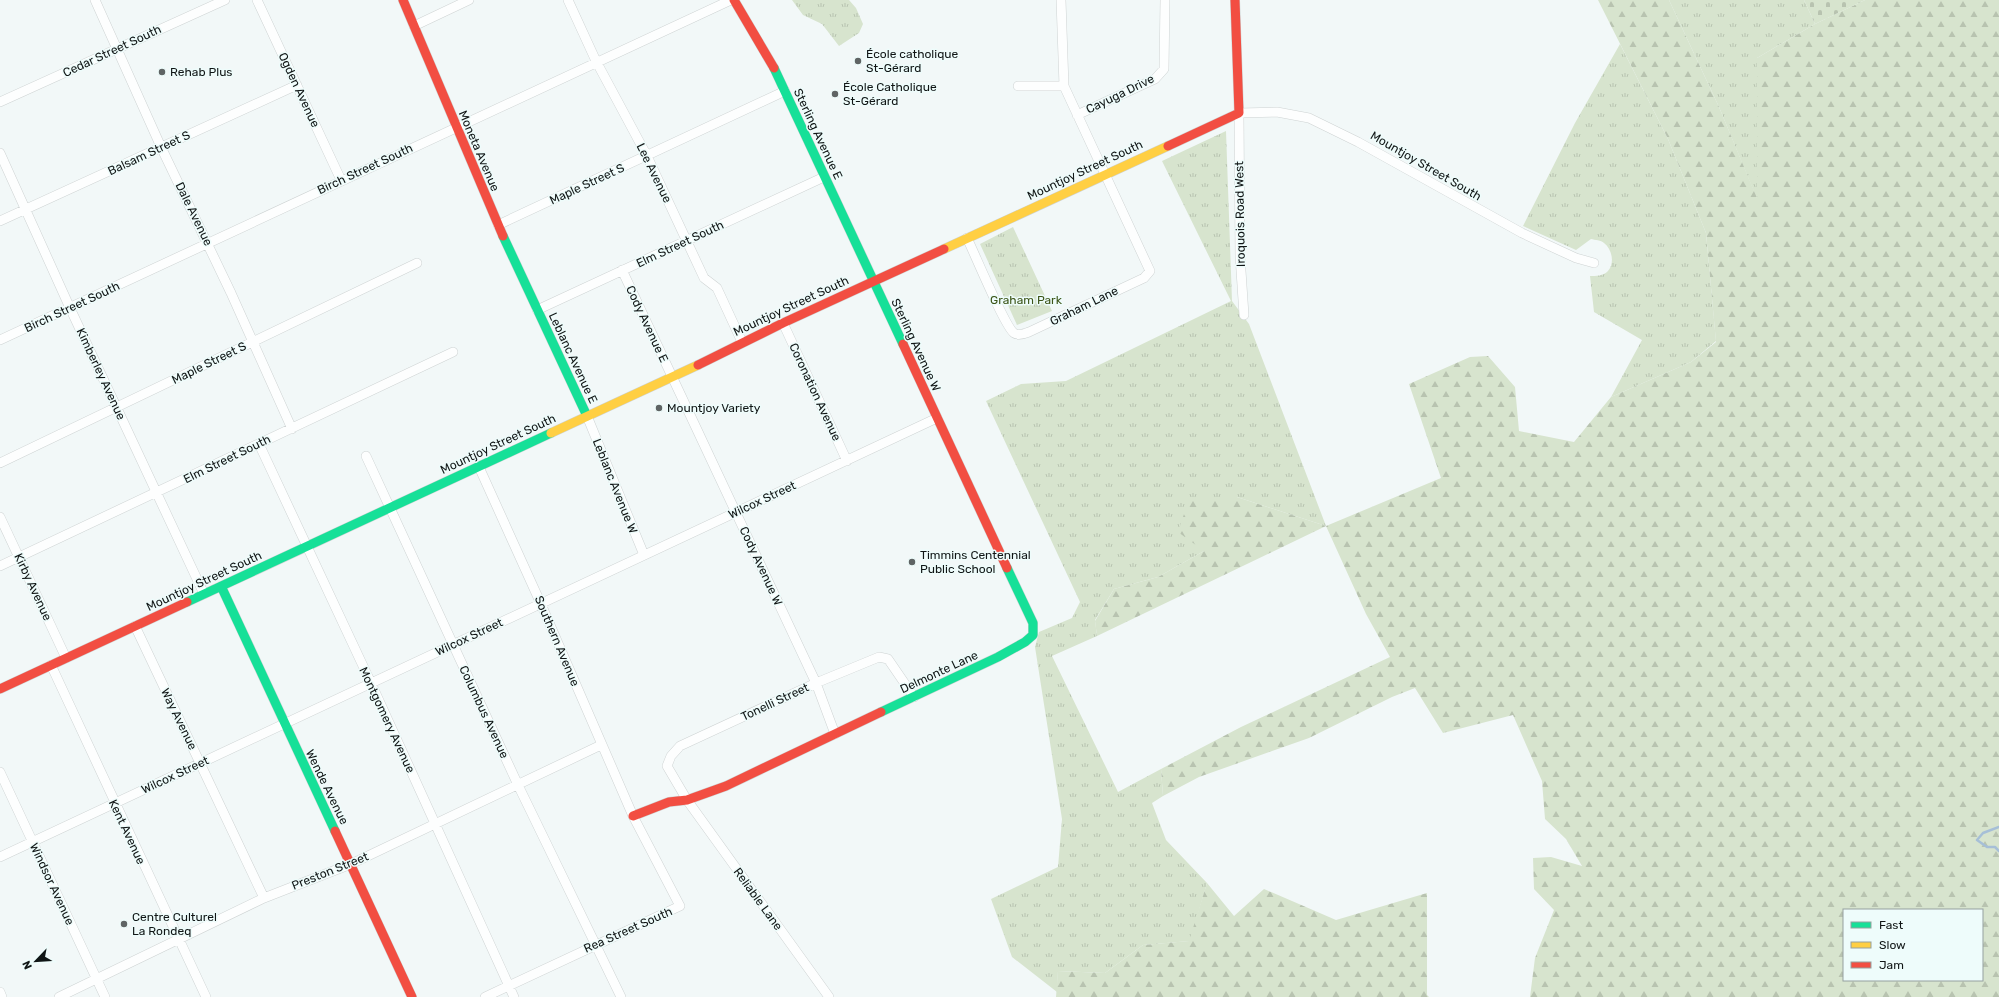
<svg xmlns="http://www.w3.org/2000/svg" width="1999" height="997" viewBox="0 0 1999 997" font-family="Rubik,sans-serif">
  <defs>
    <pattern id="grass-tufts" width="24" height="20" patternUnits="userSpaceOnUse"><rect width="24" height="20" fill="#d7e4ce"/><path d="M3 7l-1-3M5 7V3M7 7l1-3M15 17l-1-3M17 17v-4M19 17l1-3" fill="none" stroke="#b8c3b0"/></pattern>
    <pattern id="forest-firs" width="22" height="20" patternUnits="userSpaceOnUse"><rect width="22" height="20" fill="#d7e4ce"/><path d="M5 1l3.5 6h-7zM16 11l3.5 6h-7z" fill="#b8c3b0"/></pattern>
    <pattern id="cemetery-stones" width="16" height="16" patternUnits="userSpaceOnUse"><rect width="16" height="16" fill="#d7e4ce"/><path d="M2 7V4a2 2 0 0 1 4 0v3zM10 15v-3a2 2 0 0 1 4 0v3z" fill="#b8c3b0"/></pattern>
  </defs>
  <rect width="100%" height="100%" fill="#f2f8f8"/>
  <!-- grass -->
  <path fill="url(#grass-tufts)" d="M792 0H849L856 8 863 24 859 33 839 46 822 24 803 15Z
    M1669 0H1804L1815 24 1757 58V199L1719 107Z
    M1620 44 1668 139 1706 233 1716 341 1691 362 1611 397 1642 340 1594 312 1590 276C1596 276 1603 276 1608 271 1615 263 1612 249 1604 243 1601 240 1595 240 1591 239L1576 250 1523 226 1575 123Z
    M1226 131 1232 301 1249 324 1326 526 1237 497 1204 551 1158 577 1114 589 1095 620 1097 636 1052 656 1118 792 1161 769 1163 796 1152 803 1166 840 1207 883 1190 941 1143 945 1105 973 1058 971 1057 992 1012 957 991 899 1058 867 1062 819 1035 647 1039 632 1072 618 1080 602 986 401 1021 384 1066 381 1231 301 1162 161Z
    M1013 227 1052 311 1017 325 980 244Z"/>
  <!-- forest -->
  <path fill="url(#forest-firs)" fill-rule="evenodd" d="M1598 0H1669L1719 107 1757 198V58L1815 24 1865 0H1999V997H1530L1535 958 1554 910 1534 889 1533 858 1551 857 1582 866 1566 839 1545 819 1542 781 1513 715 1443 733 1415 688 1392 697 1309 738 1199 777 1163 796 1161 769 1241 727 1390 657 1366 614 1326 526 1097 636 1095 621 1114 589 1158 577 1204 551 1178 532 1189 499 1237 497 1326 526 1441 478 1409 384 1470 357 1488 356 1515 387 1519 431 1574 442 1611 397 1691 362 1716 342 1706 233 1668 139ZM1844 910H1982V980H1844Z
    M1207 883 1234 916 1264 889 1336 920 1427 893V995L1429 997H1056L1058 971 1105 973 1143 945 1189 941Z"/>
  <!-- cemetery -->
  <path fill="url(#cemetery-stones)" d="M1804 0H1865L1815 24Z"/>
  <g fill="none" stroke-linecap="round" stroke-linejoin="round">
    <!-- stream -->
    <path stroke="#a6bfd7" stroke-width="2.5" d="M1999 827 1983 833 1977 840 1987 847H1995L1999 851"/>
    <!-- street casing -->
    <g stroke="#ced3d3" stroke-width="10">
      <path id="street" d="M95 0 161 147 231 293 292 429
        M257 0 341 180
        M568 0 596 61 647 156 704 278 717 288 742 342
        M414 26 469 0
        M1018 86H1064
        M0 102 225 0
        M1077 115 1155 79 1164 69 1165 0
        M0 153 70 308 204 594
        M0 221 297 85
        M498 225 785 91
        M967 238C974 252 1005 327 1014 333 1018 336 1024 334 1029 332L1144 278 1150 271 1064 86 1061 0
        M622 270 816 683 835 734
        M537 310 824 177
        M1244 315 1240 256 1239 113 1277 112 1309 118 1358 142 1522 233 1576 258 1594 263
        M783 323 847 461
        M0 340 731 0
        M587 416 644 555
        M259 444 371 683 514 997
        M366 456 518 785 621 997
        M0 463 417 263
        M479 467 541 604 633 816 680 906 485 997
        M0 517 66 658
        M0 566 453 352
        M135 626 264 898
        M51 665 206 997
        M0 772 105 997
        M0 857 937 418
        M0 992 2 997
        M59 997 264 898 351 864 601 745
        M829 997 687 800 667 766 671 756 680 746 816 683 879 657 888 659 914 697"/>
    </g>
    <!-- fast casing -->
    <g stroke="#ced3d3" stroke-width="10">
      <path id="fast" d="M774 68 903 344
        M503 236 587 416
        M221 586 335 831
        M187 602 551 433
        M881 712 998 657 1025 642 1033 635V623L1007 568"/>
    </g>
    <!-- slow casing -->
    <g stroke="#ced3d3" stroke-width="10">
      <path id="slow" d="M944 249 1168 146
        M551 433 698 365"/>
    </g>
    <!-- jam casing -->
    <g stroke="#ced3d3" stroke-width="10">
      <path id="jam" d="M403 0 503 236
        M734 0 774 68
        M1168 146 1239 113 1235 0
        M903 344 1007 568
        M698 365 783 323 944 249
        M0 689 187 602
        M633 816 669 802 687 800 726 786 881 712
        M335 831 412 997"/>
    </g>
    <!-- street -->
    <use href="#street" stroke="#fdfefe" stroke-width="9"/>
    <!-- fast -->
    <use href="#fast" stroke="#16e098" stroke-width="9"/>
    <!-- slow -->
    <use href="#slow" stroke="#ffcf43" stroke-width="9"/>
    <!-- jam -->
    <use href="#jam" stroke="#f24e42" stroke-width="9"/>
  </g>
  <!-- markers -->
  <g fill="#5f6464" stroke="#eefcfb" stroke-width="1.5">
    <circle cx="858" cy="61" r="4"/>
    <circle cx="162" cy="72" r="4"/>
    <circle cx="835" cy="94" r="4"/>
    <circle cx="659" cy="408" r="4"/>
    <circle cx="912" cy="562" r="4"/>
    <circle cx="124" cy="924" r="4"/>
  </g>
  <g text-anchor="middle" stroke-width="3" stroke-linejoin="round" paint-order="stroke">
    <!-- street labels -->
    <g font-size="12" fill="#101515" stroke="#eefcfb">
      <text transform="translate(112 51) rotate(-25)" y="4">Cedar Street South</text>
      <text transform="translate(299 90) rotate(65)" y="4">Ogden Avenue</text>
      <text transform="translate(1120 94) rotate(-26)" y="4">Cayuga Drive</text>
      <text transform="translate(818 134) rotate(65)" y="4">Sterling Avenue E</text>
      <text transform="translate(479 151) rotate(67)" y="4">Moneta Avenue</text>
      <text transform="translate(149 153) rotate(-25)" y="4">Balsam Street S</text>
      <text transform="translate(1426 166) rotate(30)" y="4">Mountjoy Street South</text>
      <text transform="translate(365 169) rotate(-25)" y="4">Birch Street South</text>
      <text transform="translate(1085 170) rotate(-25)" y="4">Mountjoy Street South</text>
      <text transform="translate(654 173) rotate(64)" y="4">Lee Avenue</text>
      <text transform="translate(587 184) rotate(-25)" y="4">Maple Street S</text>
      <text transform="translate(194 214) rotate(64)" y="4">Dale Avenue</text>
      <text transform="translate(1240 214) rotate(-91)" y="4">Iroquois Road West</text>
      <text transform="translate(680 244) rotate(-25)" y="4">Elm Street South</text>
      <text transform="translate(791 306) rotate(-25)" y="4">Mountjoy Street South</text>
      <text transform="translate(1084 306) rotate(-26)" y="4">Graham Lane</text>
      <text transform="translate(72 307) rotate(-25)" y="4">Birch Street South</text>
      <text transform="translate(647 324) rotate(65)" y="4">Cody Avenue E</text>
      <text transform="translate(916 345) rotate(65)" y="4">Sterling Avenue W</text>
      <text transform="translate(573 358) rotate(65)" y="4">Leblanc Avenue E</text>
      <text transform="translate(209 363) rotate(-26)" y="4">Maple Street S</text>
      <text transform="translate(101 374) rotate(65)" y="4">Kimberley Avenue</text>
      <text transform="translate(815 392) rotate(65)" y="4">Coronation Avenue</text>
      <text transform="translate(498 444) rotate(-25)" y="4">Mountjoy Street South</text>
      <text transform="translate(227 459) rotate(-26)" y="4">Elm Street South</text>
      <text transform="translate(615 486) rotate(68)" y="4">Leblanc Avenue W</text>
      <text transform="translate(762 500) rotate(-25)" y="4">Wilcox Street</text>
      <text transform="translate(761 566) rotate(65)" y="4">Cody Avenue W</text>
      <text transform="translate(204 581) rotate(-25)" y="4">Mountjoy Street South</text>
      <text transform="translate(33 587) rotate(65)" y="4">Kirby Avenue</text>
      <text transform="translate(469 637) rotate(-25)" y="4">Wilcox Street</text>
      <text transform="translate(557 641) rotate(67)" y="4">Southern Avenue</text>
      <text transform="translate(939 672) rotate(-25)" y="4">Delmonte Lane</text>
      <text transform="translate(775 702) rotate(-25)" y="4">Tonelli Street</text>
      <text transform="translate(484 712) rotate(65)" y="4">Columbus Avenue</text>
      <text transform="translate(179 719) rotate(64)" y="4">Way Avenue</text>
      <text transform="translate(387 720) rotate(65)" y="4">Montgomery Avenue</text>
      <text transform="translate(175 775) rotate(-25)" y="4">Wilcox Street</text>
      <text transform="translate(327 787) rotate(64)" y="4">Wende Avenue</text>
      <text transform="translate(127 832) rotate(65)" y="4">Kent Avenue</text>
      <text transform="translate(330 871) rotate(-22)" y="4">Preston Street</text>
      <text transform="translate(52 884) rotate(65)" y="4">Windsor Avenue</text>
      <text transform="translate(758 899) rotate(54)" y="4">Reliable Lane</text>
      <text transform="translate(628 930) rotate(-24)" y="4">Rea Street South</text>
    </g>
    <!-- poi labels -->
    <g font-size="12" fill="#101515" stroke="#eefcfb" text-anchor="start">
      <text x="866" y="58">École catholique<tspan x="866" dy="14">St-Gérard</tspan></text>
      <text x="170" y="76">Rehab Plus</text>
      <text x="843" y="91">École Catholique<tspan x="843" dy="14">St-Gérard</tspan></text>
      <text x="667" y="412">Mountjoy Variety</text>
      <text x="920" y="559">Timmins Centennial<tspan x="920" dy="14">Public School</tspan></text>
      <text x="132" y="921">Centre Culturel<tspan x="132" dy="14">La Rondeq</tspan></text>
    </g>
    <!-- park labels -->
    <g font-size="12" fill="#3c5417" stroke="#eefcfb">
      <text x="1026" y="304">Graham Park</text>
    </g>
  </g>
  <!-- legend -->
  <rect x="1843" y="909" width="140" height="72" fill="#eefcfb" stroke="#95a09f"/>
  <rect x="1851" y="922" width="20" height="6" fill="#16e098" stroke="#95a09f"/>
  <text x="1879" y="929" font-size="12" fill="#101515">Fast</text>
  <rect x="1851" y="942" width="20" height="6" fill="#ffcf43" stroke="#95a09f"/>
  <text x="1879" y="949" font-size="12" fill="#101515">Slow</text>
  <rect x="1851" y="962" width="20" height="6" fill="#f24e42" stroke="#95a09f"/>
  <text x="1879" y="969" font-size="12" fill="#101515">Jam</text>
  <!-- north arrow -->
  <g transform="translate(36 961) rotate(245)" stroke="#eefcfb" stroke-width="3" paint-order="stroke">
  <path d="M0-3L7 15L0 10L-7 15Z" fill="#101515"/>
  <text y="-6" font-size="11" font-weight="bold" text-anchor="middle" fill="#101515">N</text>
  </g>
</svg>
